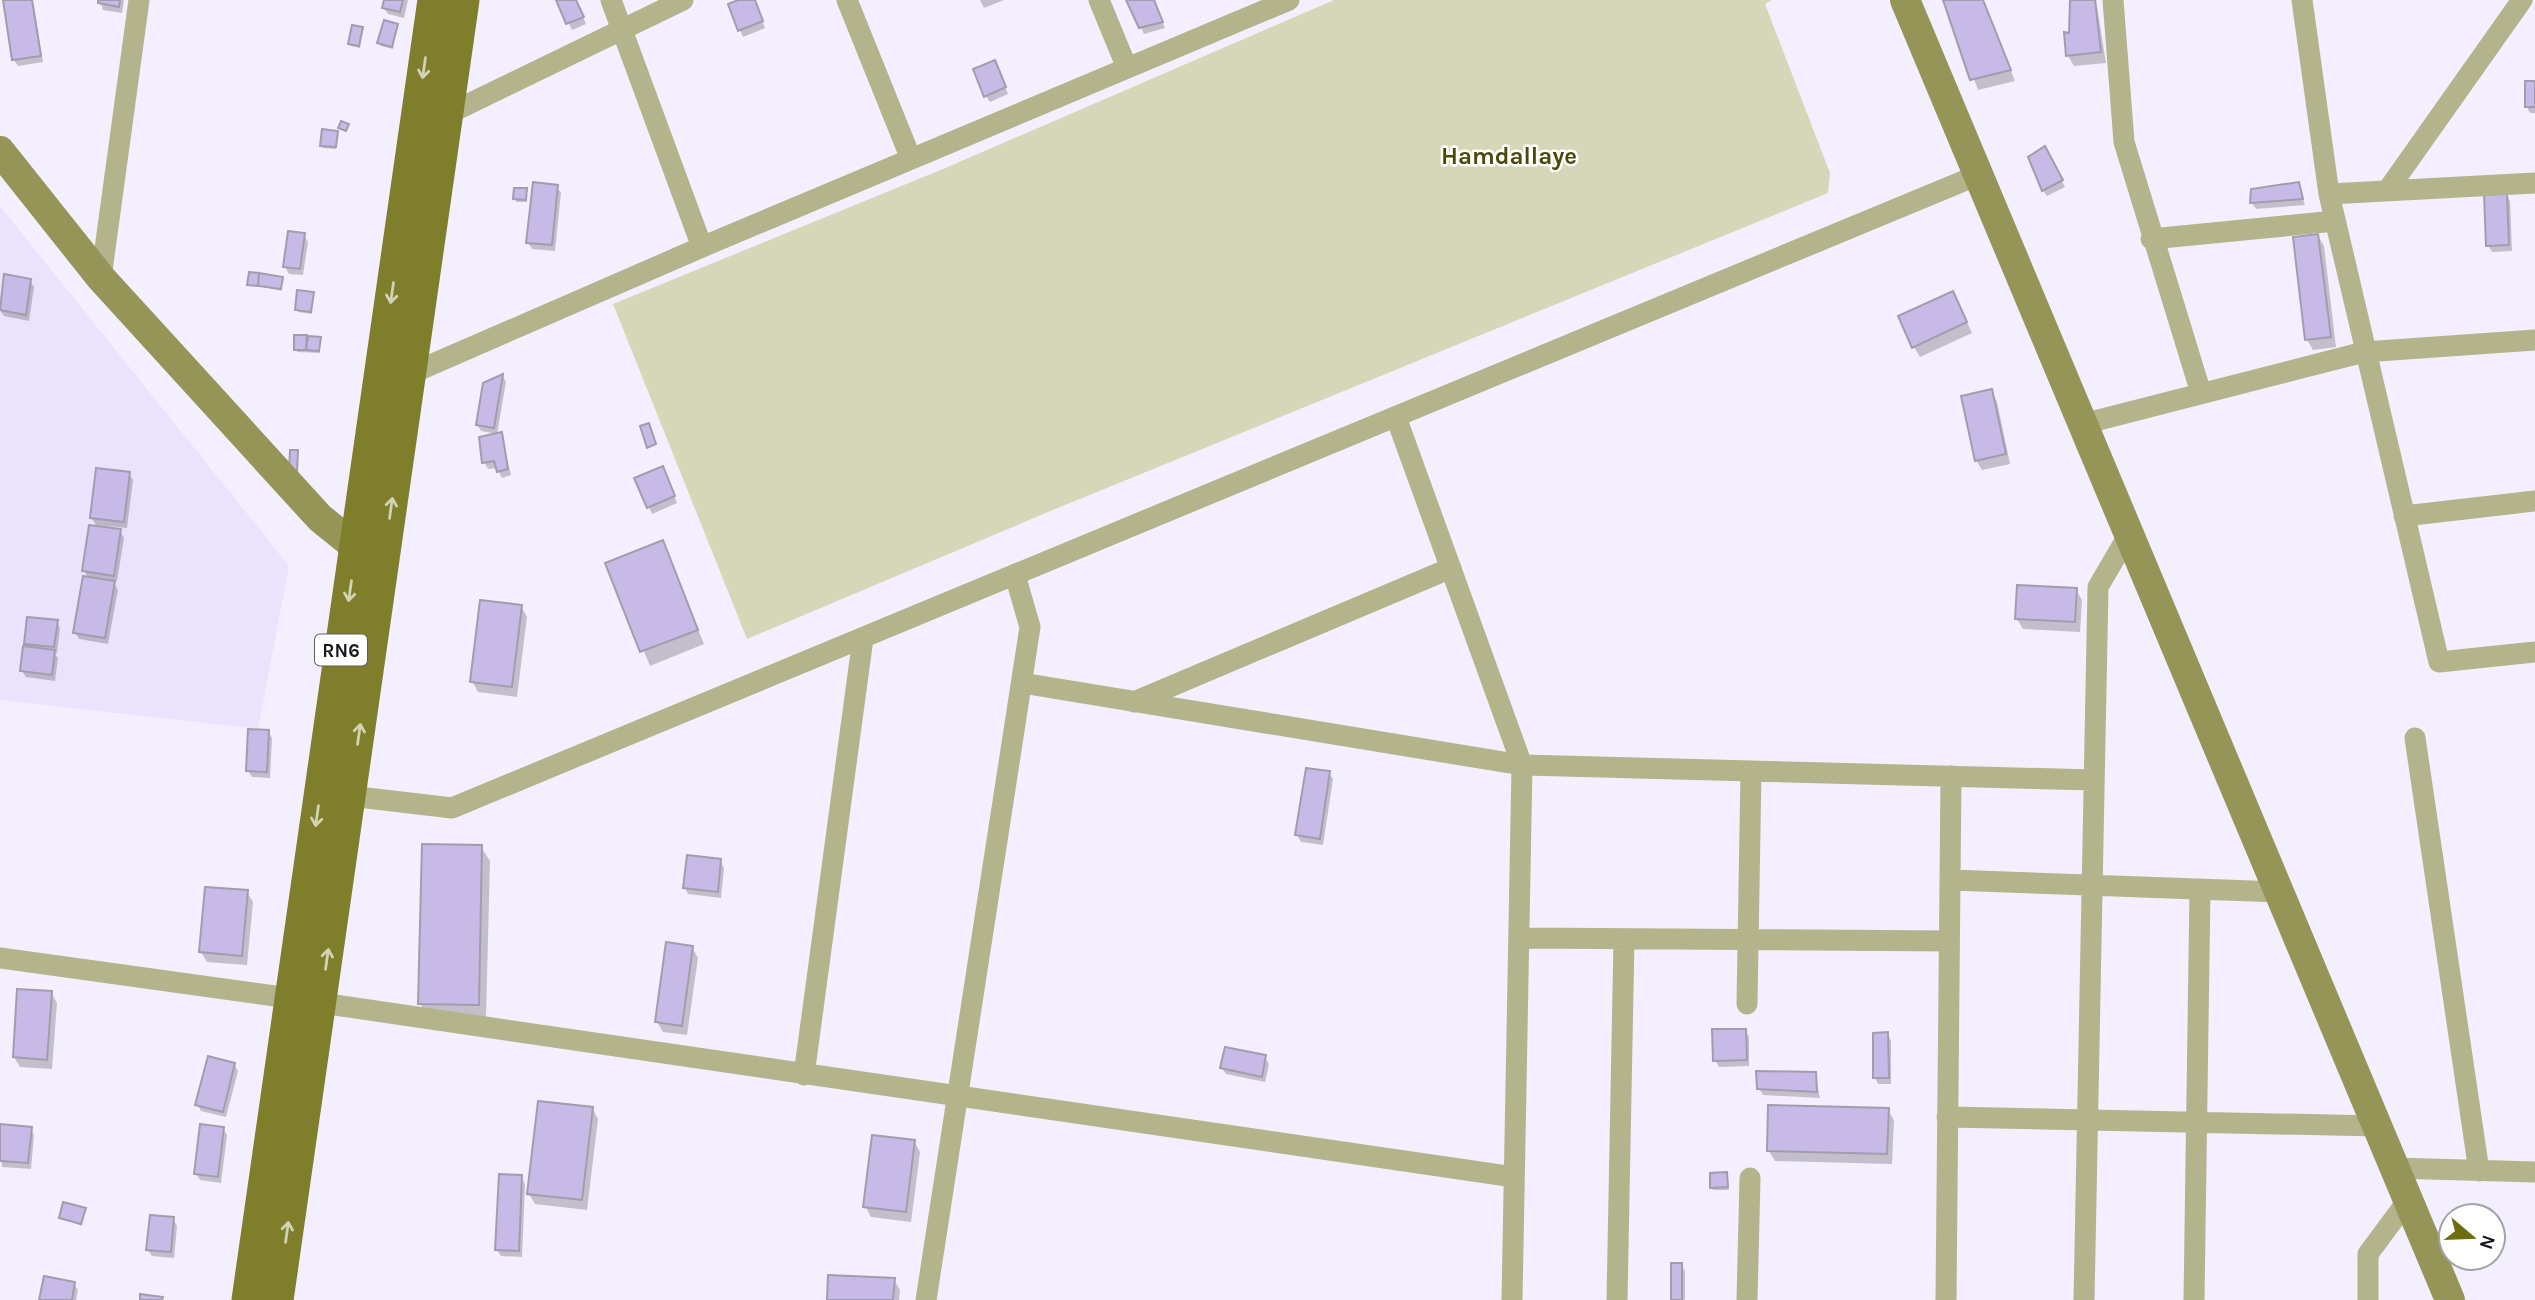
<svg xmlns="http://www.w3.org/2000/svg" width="2535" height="1300" viewBox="0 0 2535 1300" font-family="Karla,sans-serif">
  <rect width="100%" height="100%" fill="#f3effe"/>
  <!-- built -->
  <path fill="#eae3fd" d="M0 206 289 566 258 729 0 700Z"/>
  <!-- pitch -->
  <path fill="#d6d7b9" d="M1334 0H1772L1765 4 1830 173 1828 193 1048 512 747 639 613 304 943 169Z"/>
  <!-- shadow -->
  <path fill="#0003" d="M5 0H33L43 62 18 66 14 60Z
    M100 0H124L122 13 103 10Z
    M386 0H408L404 18 388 14 384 8Z
    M576 0 586 24 572 30 558 1Z
    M743 0H754L765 28 743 37 740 30Z
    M980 0H1004L984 8Z
    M1128 0H1152L1165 28 1144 34Z
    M1945 0H1983L2015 81 1978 90Z
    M2071 0H2096L2106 63 2074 66 2068 56 2065 34 2071 35Z
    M397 25 393 49 381 46 379 43Z
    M362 29 360 48 351 46 350 43Z
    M998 68 1008 94 990 102 986 96Z
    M2535 83V113H2530L2527 107Z
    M336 132V149L323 148 322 145Z
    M2045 149 2065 187 2047 196 2043 190Z
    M2298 184 2305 205 2256 209 2252 203V191Z
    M557 187 561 193 555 251 532 249 528 242Z
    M526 190 527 202H517L515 199Z
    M2506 194 2510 201 2512 251 2492 252 2488 245Z
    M304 235 308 242 303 275 289 274 285 267Z
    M2318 236 2324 246 2336 347 2313 350 2307 340 2295 238Z
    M5 276 30 281 34 287 29 321 4 316 0 310Z
    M282 278V291L249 284Z
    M313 294 312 314 298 312 297 310Z
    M1958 303 1972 333 1920 357 1914 347Z
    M296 337 320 339V353L297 352Z
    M503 376 506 382 497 434 481 431 477 424Z
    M1991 391 1997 402 2010 464 1982 470 1976 460Z
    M501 434 511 475 502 478 497 468 488 469 484 462Z
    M129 474 133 480 127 528 96 525 91 517Z
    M666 475 677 503 652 514 637 479Z
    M120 531 124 538 117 581H113L118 590 108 644 79 639 75 632 89 579 84 571Z
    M662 542 704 644 650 666 608 564Z
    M2076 590 2082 600 2080 632 2023 629 2017 619Z
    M521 606 527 617 517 697 478 692 472 681Z
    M57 622 60 628 57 653H54L58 658 55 681 26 677 22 671 29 648 26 643Z
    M268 732 272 738 270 778 252 777 248 771Z
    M1329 773 1333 779 1323 845 1301 842 1297 835Z
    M481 847 490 861 486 1018 428 1017 420 1003Z
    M720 861 724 868 721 898 688 894 685 888Z
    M247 892 253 902 247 965 207 962 201 952Z
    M692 947 698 958 687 1035 663 1032 657 1022Z
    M51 992 57 1003 52 1069 20 1067 14 1057Z
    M1745 1030 1749 1037V1066L1719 1067 1715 1060Z
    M1887 1034 1891 1041V1084H1878L1875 1077Z
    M1265 1057 1269 1064 1265 1082 1226 1074 1222 1068Z
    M234 1064 238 1071 226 1117 201 1111 197 1104Z
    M1815 1074 1820 1098 1763 1095 1759 1088Z
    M592 1108 598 1119 587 1210 535 1204 529 1194Z
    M1888 1110 1894 1120 1892 1164 1775 1161 1769 1151Z
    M30 1128 34 1135 31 1169 2 1167 0 1138Z
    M223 1129 227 1135 221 1183 200 1180 196 1173Z
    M914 1141 920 1152 911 1222 871 1217 865 1206Z
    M1726 1174 1729 1190H1713L1712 1188Z
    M521 1177 525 1184 522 1257 501 1256 497 1250Z
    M85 1209 82 1226 61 1218Z
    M173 1219 177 1226 174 1258 152 1256 148 1250Z
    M1681 1265 1685 1271V1300H1672Z
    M894 1280 900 1290 899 1300H829Z
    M74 1284 78 1290 76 1300H41Z"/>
  <!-- building -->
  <path fill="#c8bae6" stroke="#a19cae" stroke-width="2" d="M3 0H32L41 56 12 60Z
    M98 0H120L119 7 98 3Z
    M384 0H403L400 12 382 8Z
    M556 0H576L584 17 566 24Z
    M738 0H755L763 21 738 31 728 4Z
    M1126 0H1154L1163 22 1139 28Z
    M1943 0H1983L2011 70 1970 80Z
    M2070 0H2095L2101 52 2066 56 2064 32 2069 33Z
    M384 20 398 24 392 47 377 43Z
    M352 25 363 27 359 46 348 44Z
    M995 60 1006 87 984 97 973 69Z
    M2525 81H2535V107H2525Z
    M341 121 349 124 346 131 338 128Z
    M322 129 338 131 336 147 320 146Z
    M2045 146 2063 180 2042 191 2028 157Z
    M533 182 558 185 552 245 526 243Z
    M2299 182 2303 199 2250 203 2251 189Z
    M514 188H527L526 200 513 199Z
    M2507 192 2509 245 2486 246 2484 193Z
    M288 231 305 233 300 269 283 267Z
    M2318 234 2331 337 2305 340 2293 237Z
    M249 272 259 273 258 286 247 285Z
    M259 273 283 277 281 289 258 286Z
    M4 274 31 279 26 315 0 310Z
    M297 290 314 292 311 312 295 310Z
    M1953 291 1967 322 1912 348 1898 316Z
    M294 335H307L306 350H294Z
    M308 336 321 337 319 351 306 350Z
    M503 374 494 428 476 425 483 383Z
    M1992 389 2006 454 1975 461 1961 396Z
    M649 423 656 444 647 448 640 426Z
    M502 432 508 469 497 472 494 461 482 463 479 437Z
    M290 450H298L297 473H289Z
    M663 466 675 496 647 508 634 478Z
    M96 468 130 472 124 522 90 518Z
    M89 525 121 529 114 576 82 571Z
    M663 540 698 630 640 652 605 563Z
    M83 576 115 581 105 638 73 633Z
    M2017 585 2077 588 2075 622 2015 619Z
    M480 600 522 605 512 687 470 682Z
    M27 617 58 620 54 647 24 644Z
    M23 646 55 650 52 675 20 671Z
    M248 729 269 730 267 772 246 771Z
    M1306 768 1330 771 1320 839 1295 835Z
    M422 844 482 845 479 1005 418 1004Z
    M687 855 721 859 718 892 683 888Z
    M205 887 248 890 242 956 199 952Z
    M666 942 693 946 682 1026 655 1022Z
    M17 989 52 991 47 1060 13 1057Z
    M1712 1029H1746L1747 1060 1713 1061Z
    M1888 1032 1889 1078H1873V1033Z
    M1225 1047 1266 1055 1262 1077 1220 1068Z
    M208 1056 235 1063 223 1112 195 1105Z
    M1756 1071 1816 1072 1817 1092 1757 1089Z
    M538 1101 593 1107 582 1200 527 1194Z
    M1768 1105 1889 1108 1887 1154 1767 1151Z
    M0 1124 32 1127 28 1163 0 1161Z
    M200 1124 224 1127 218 1177 194 1174Z
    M872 1135 915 1140 906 1212 863 1207Z
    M1727 1172 1728 1187 1710 1188V1173Z
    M499 1174 522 1175 519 1251 495 1250Z
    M63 1202 86 1208 81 1224 59 1218Z
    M150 1215 174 1217 171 1252 146 1250Z
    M1671 1263H1682V1300H1671Z
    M828 1275 895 1278 893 1300H827Z
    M44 1276 75 1282 72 1300H39Z
    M140 1294 163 1297 162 1300H140Z"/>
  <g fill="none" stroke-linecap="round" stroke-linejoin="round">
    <!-- street -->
    <path stroke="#b3b48b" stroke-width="21" d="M611 0 702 247
      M847 0 911 159
      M1099 0 1127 68
      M2113 0 2124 142 2201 393
      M2302 0 2329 194 2439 662 2535 652
      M446 115 683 0
      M2387 191 2522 0
      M2329 194 2535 183
      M2151 239 2335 221
      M101 278 139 0
      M410 374 702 247 1289 0
      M1396 417 1522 765 1512 1300
      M2083 424 2364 352 2535 340
      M2404 516 2535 501
      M1022 683 1522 765 2094 780
      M1134 702 1451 568
      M2415 738 2479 1171
      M350 796 452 808 1978 175
      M1950 880 2279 892
      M1519 938 1949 941
      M0 958 290 998
      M321 1003 1514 1177
      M1747 1004 1751 771
      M804 1075 863 638
      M1947 1117 2377 1126
      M2394 1168 2535 1172
      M926 1300 1030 627 1015 575
      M1617 1300 1624 939
      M1747 1300 1750 1178
      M1946 1300 1951 776
      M2084 1300 2098 587 2129 534
      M2194 1300 2200 889
      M2368 1300V1254L2408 1200"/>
    <!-- secondary -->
    <path stroke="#949557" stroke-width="30" d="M1905 0 2450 1300
      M0 151 101 278 320 518 356 547 378 551"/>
    <!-- primary -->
    <path stroke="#7f7e2b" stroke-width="33" d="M248 1300 434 0
      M277 1300 463 0"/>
  </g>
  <!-- one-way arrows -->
  <defs><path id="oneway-shaft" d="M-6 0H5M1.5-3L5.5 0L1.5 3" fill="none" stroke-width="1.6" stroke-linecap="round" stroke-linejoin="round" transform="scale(1.75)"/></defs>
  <g stroke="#d2d2b5">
    <use href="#oneway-shaft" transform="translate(424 68) rotate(98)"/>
    <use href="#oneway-shaft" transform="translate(392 293) rotate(98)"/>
    <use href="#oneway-shaft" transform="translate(391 508) rotate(-82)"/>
    <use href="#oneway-shaft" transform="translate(350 591) rotate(98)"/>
    <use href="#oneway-shaft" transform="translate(359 734) rotate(-82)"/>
    <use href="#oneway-shaft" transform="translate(317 816) rotate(98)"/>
    <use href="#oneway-shaft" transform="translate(327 959) rotate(-82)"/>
    <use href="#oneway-shaft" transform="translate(287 1232) rotate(-82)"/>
  </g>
  <g text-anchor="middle" stroke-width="5" stroke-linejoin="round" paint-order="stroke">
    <!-- shield labels -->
    <rect fill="#fff" stroke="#5e5d62" stroke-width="2" x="315" y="634.5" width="52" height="31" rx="5"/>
    <g font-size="19" font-weight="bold" fill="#19171e">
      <text x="341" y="657">RN6</text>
    </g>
    <!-- quarter labels -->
    <g font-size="24" font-weight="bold" fill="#4a490a" stroke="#fff">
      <text x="1509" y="164">Hamdallaye</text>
    </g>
  </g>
  <!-- north arrow -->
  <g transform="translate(2472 1237) rotate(109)"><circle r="33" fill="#ffffff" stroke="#a3a2a5" stroke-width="2"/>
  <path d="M0-5L12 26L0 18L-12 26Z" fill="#6f6e0f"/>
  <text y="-10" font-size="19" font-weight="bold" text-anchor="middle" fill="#19171e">N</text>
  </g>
</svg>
